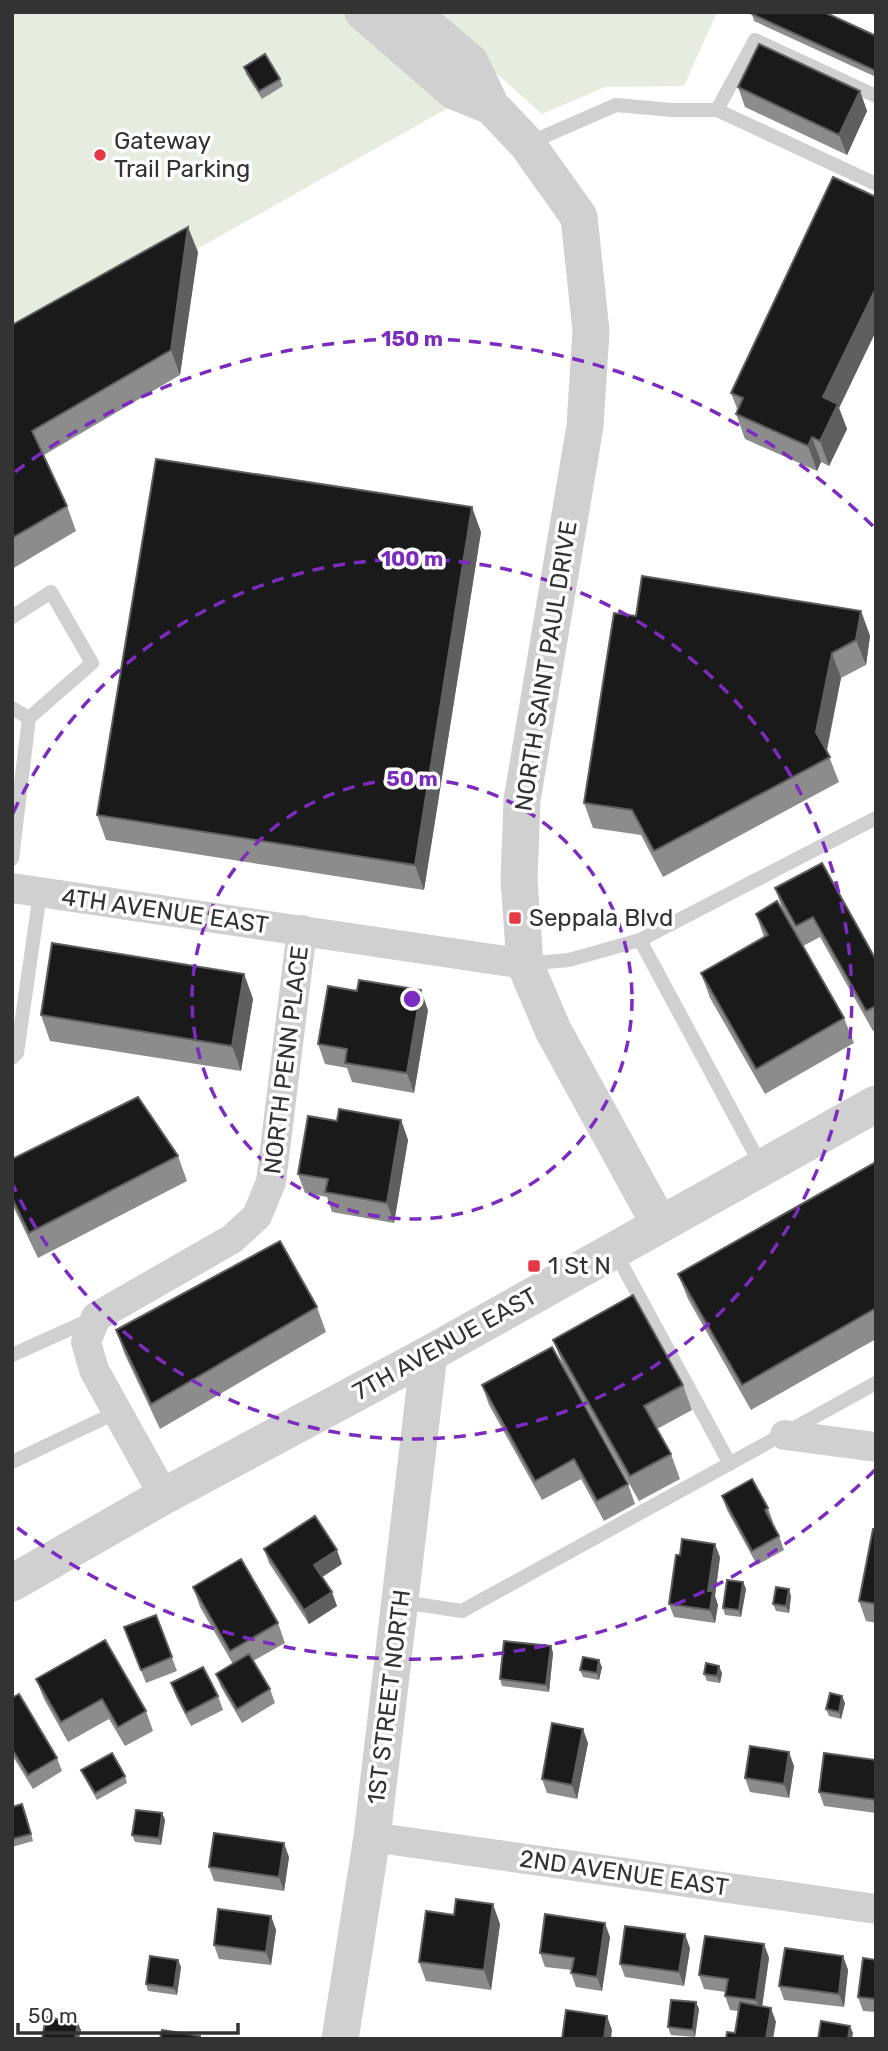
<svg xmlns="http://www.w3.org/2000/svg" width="888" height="2051" viewBox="0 0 888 2051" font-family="Rubik,sans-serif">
  <rect width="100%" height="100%" fill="#fff"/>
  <!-- green -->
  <path fill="#e6ecdf" d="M12 12H346L455 104 12 353Z
    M427 12H717L684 86 605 87 542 114Z"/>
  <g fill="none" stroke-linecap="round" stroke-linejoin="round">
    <!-- service -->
    <path stroke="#d0d0d0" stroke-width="14" d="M717 110 755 40 876 96
      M529 143 616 105 672 110H717L876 184
      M12 617 51 592 92 663 29 718 12 859
      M12 708 29 718
      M640 940 762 1167
      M525 964 569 960 640 940 876 818
      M12 1058 17 1053 40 893
      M615 1252 730 1464
      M12 1355 92 1319
      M12 1462 117 1412
      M402 1602 462 1611 876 1383"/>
    <!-- minor -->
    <path stroke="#d0d0d0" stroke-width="30" d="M12 888 525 964
      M785 1435 876 1447
      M164 1496 94 1370 86 1342 96 1317 232 1239 257 1216 271 1182 302 930
      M372 1837 876 1909"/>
    <!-- tertiary -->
    <path stroke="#d0d0d0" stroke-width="37" d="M363 12 454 91 491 106
      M411 12 470 62 491 106 527 144 579 217 591 331 585 426 522 800 519 880 525 964 553 1030 660 1225
      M12 1583 164 1496 429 1354 876 1104
      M340 2039 372 1837 429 1354"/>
  </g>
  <!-- wall -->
  <path fill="#8c8c8c" d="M752 14 876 36V77L754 21Z
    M244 67 280 79 283 86 262 99 246 74Z
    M738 87 860 91 867 111 847 155 745 107Z
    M876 197V331L839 408 847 429 829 466 821 462 817 471 745 439 736 414 738 411 731 393Z
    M198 252 180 375 44 455 67 506 76 531 12 569V325Z
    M481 532 424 890 106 840 97 815Z
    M861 611 870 636 866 665 841 678 827 751 839 782 663 877 641 835 593 828 584 803 636 616Z
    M775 888 876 960V1030L873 1031 820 937 803 946 782 908Z
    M756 914 844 1018 854 1043 765 1094 710 998 701 973 764 937Z
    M244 974 253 999 241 1071 50 1041 41 1015Z
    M357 991 428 1010 414 1093 352 1082 347 1068 325 1064 318 1044Z
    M401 1120 408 1140 394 1223 332 1212 327 1197 305 1193 298 1174 337 1121Z
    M178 1156 187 1181 38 1258 12 1204V1159Z
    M876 1162V1339L751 1410 688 1299 678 1274Z
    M317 1307 326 1332 160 1429 125 1355 116 1330Z
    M553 1340 683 1385 692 1410 657 1429 671 1454 680 1479 639 1501 563 1365Z
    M482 1385 628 1484 635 1504 604 1521 581 1479 542 1500 489 1405Z
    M722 1496 768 1508 773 1522 772 1523 779 1536 784 1550 757 1565 727 1510Z
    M876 1529V1623L866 1621 859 1601Z
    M264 1549 342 1564 322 1577 337 1606 309 1624 269 1563Z
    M720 1557 715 1596 718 1605 715 1623 674 1617 669 1604Z
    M743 1582 746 1589 741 1617 725 1615 723 1608Z
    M193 1587 278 1623 285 1643 253 1661 270 1689 275 1703 242 1723 221 1687 216 1674 233 1664 200 1607Z
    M791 1596 789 1613 776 1611 773 1604Z
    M156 1615 177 1671 146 1683 124 1627Z
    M551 1646 553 1653 549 1692 502 1686 500 1679Z
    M602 1667 599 1680 583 1677 580 1670Z
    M722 1673 720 1683 707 1681 704 1674Z
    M36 1679 146 1711 153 1731 125 1746 109 1719 68 1742 44 1699Z
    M171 1683 218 1696 223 1710 191 1726 176 1697Z
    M12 1698 57 1758 62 1771 33 1789 12 1755Z
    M845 1703 841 1719 829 1716 826 1709Z
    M588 1743 577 1799 547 1793 542 1779Z
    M876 1760V1813L824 1806 819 1792Z
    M794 1766 789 1798 750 1792 745 1778Z
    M81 1770 125 1776 127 1783 97 1800 84 1777Z
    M12 1807 25 1811 33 1841 12 1847Z
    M162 1813 165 1820 161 1845 135 1842 132 1835Z
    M289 1857 284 1891 214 1881 209 1867Z
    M271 1916 276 1930 271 1965 219 1959 214 1945Z
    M500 1924 491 1990 426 1981 419 1962Z
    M610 1937 602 1991 576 1987 571 1973 572 1970 545 1967 540 1953Z
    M764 1944 769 1958 762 2006 776 2022 735 2033 738 2011 730 2010 725 1996 726 1992 704 1989 699 1975Z
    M690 1948 684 1986 625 1977 620 1964Z
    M843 1956 848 1970 844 2007 784 2000 779 1986Z
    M178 1960 181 1967 177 1995 148 1991 146 1984Z
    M876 1960V2012L863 2011 858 1997Z
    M699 2009 695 2037 671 2035 668 2027Z"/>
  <!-- shaded-wall -->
  <path fill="#5f5f5f" d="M860 91 867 111 847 155 839 135Z
    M188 227 198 252 180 375 171 350Z
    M875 288 876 331 839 408 847 429 829 466 820 441 823 397Z
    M812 437 821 462 817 471 808 446Z
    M472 507 481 532 424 890 415 865Z
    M861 611 870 636 866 665 856 640Z
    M832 653 841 678 825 757 816 732Z
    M244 974 253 999 241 1071 232 1046Z
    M421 990 428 1010 414 1093 407 1073Z
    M401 1120 408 1140 394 1223 387 1203Z
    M715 1544 720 1557 715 1596 718 1605 715 1623 710 1610 708 1591Z
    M337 1550 342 1564 319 1579 314 1565Z
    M743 1582 746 1589 741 1617 739 1610Z
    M789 1589 791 1596 789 1613 786 1606Z
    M332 1592 337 1606 309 1624 304 1610Z
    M551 1646 553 1653 549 1692 546 1685Z
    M599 1660 602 1667 599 1680 597 1673Z
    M719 1666 722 1673 720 1683 717 1676Z
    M842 1696 845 1703 841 1719 839 1712Z
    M583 1729 588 1743 577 1799 572 1785Z
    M789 1752 794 1766 789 1798 784 1784Z
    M162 1813 165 1820 161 1845 159 1838Z
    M284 1843 289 1857 284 1891 279 1877Z
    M493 1904 500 1924 491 1990 484 1970Z
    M271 1916 276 1930 271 1965 266 1952Z
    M605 1923 610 1937 602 1991 597 1977Z
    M685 1934 690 1948 684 1986 679 1972Z
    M764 1944 769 1958 761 2014 756 2000Z
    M843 1956 848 1970 844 2007 839 1994Z
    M178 1960 181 1967 177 1995 174 1988Z
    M696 2002 699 2009 695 2037 693 2030Z
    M771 2008 776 2022 773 2039H766Z
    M607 2016 612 2030 611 2039H604Z
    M78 2023 81 2030 79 2039H75Z
    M850 2026 853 2033 852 2039H848Z"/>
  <!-- building -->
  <path fill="#1a1a1a" stroke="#5f5f5f" stroke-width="2" d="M753 12H824L876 36V71L752 14Z
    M759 44 860 91 839 135 738 87Z
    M265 54 280 79 259 91 244 67Z
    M833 177 876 197V288L823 397 838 404 820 441 812 437 808 446 736 414 743 398 731 393Z
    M188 227 171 350 32 431 67 506 12 538V325Z
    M156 459 472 507 415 865 97 815Z
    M642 576 861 611 856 640 832 653 816 732 830 757 654 851 632 810 584 803 614 613 636 616Z
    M822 863 876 960V1006L866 1011 813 917 796 926 775 888Z
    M777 901 844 1018 756 1069 701 973 768 935 756 914Z
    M52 943 244 974 232 1046 41 1015Z
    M359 980 421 990 407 1073 345 1063 347 1049 318 1044 328 986 357 991Z
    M138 1097 178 1156 29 1233 12 1198V1159Z
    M339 1109 401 1120 387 1203 325 1192 328 1179 298 1174 308 1116 337 1121Z
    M876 1162V1308L742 1385 678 1274Z
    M280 1241 317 1307 151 1404 116 1330Z
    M633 1295 683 1385 644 1406 671 1454 630 1476 553 1340Z
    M552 1347 628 1484 597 1501 574 1459 535 1481 482 1385Z
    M752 1479 768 1508 765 1510 779 1536 752 1551 722 1496Z
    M315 1516 337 1550 314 1565 332 1592 304 1610 264 1549Z
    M873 1529H876V1604L859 1601Z
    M682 1539 715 1544 708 1591H713L710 1610 669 1604 676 1555H680Z
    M241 1559 278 1623 230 1651 193 1587Z
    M727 1580 743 1582 739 1610 723 1608Z
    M776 1587 789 1589 786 1606 773 1604Z
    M156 1615 172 1657 141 1670 124 1627Z
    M105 1640 146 1711 118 1727 102 1699 61 1722 36 1679Z
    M504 1641 551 1646 546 1685 500 1679Z
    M249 1654 270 1689 237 1709 216 1674Z
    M583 1657 599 1660 597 1673 580 1670Z
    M706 1663 719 1666 717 1676 704 1674Z
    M203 1667 218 1696 186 1713 171 1683Z
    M830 1693 842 1696 839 1712 826 1709Z
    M19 1694 57 1758 28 1775 12 1749V1698Z
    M552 1723 583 1729 572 1785 542 1779Z
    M750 1746 789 1752 784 1784 745 1778Z
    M112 1753 125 1776 95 1793 81 1770Z
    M824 1753 876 1760V1800L819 1792Z
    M22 1804 31 1834 12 1839V1807Z
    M136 1810 162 1813 159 1838 132 1835Z
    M214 1833 284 1843 279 1877 209 1867Z
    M456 1899 493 1904 484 1970 419 1962 426 1911 454 1915Z
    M218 1909 271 1916 266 1952 214 1945Z
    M545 1914 605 1923 597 1977 571 1973 574 1958 540 1953Z
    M625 1926 685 1934 679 1972 620 1964Z
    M705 1936 764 1944 756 2000 725 1996 728 1979 699 1975Z
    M785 1948 843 1956 839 1994 779 1986Z
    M150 1956 178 1960 174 1988 146 1984Z
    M863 1958 876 1960V1999L858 1997Z
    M671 2000 696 2002 693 2030 668 2027Z
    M740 2002 771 2008 766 2039H726L727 2032 735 2033Z
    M566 2010 607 2016 604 2039H562Z
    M46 2017 78 2023 75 2039H42Z
    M821 2021 850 2026 848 2039H818Z
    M162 2030 200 2036V2039H160Z"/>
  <!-- distance rings -->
  <g fill="none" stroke="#7b2cbf" stroke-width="3.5" stroke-dasharray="12 9">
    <circle cx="412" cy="999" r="220"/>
    <path d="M13 813A440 440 0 1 1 13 1185"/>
    <path d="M875 1470A660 660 0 0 1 15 1526M15 472A660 660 0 0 1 875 528"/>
  </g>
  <!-- markers -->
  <g fill="#e63946" stroke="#fff" stroke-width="2.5">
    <circle cx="100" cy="155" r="7"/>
    <rect x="508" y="911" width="14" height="14" rx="3.5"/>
    <rect x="527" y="1259" width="14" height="14" rx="3.5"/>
  </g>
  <g text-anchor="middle" stroke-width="7" stroke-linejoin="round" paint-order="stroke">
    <!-- poi labels -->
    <g font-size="24" fill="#333" stroke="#fff" text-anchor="start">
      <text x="114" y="149">Gateway<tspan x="114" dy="28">Trail Parking</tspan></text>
      <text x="529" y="926">Seppala Blvd</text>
      <text x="548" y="1274">1 St N</text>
    </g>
    <!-- street labels -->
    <g font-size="24" fill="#333" stroke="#fff">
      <text transform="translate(546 666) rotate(-81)" y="8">NORTH SAINT PAUL DRIVE</text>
      <text transform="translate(165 911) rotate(8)" y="8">4TH AVENUE EAST</text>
      <text transform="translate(286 1060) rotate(-83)" y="8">NORTH PENN PLACE</text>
      <text transform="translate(445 1344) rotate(-29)" y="8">7TH AVENUE EAST</text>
      <text transform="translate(389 1697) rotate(-83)" y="8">1ST STREET NORTH</text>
      <text transform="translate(624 1873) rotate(8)" y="8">2ND AVENUE EAST</text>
    </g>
  </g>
  <circle cx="412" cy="999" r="10" fill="#7b2cbf" stroke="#fff" stroke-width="3.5"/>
  <g font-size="21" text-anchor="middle" font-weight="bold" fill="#7b2cbf" stroke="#fff" stroke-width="7" stroke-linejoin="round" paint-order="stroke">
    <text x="412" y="346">150 m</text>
    <text x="412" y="566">100 m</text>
    <text x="412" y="786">50 m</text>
  </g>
  <!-- border -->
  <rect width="888" height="2051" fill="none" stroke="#333333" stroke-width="28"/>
  <!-- scale -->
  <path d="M18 2023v10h220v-10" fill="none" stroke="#333333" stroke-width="3.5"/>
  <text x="28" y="2023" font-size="21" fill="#333333" stroke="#ffffff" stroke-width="5" paint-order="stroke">50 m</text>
</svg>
